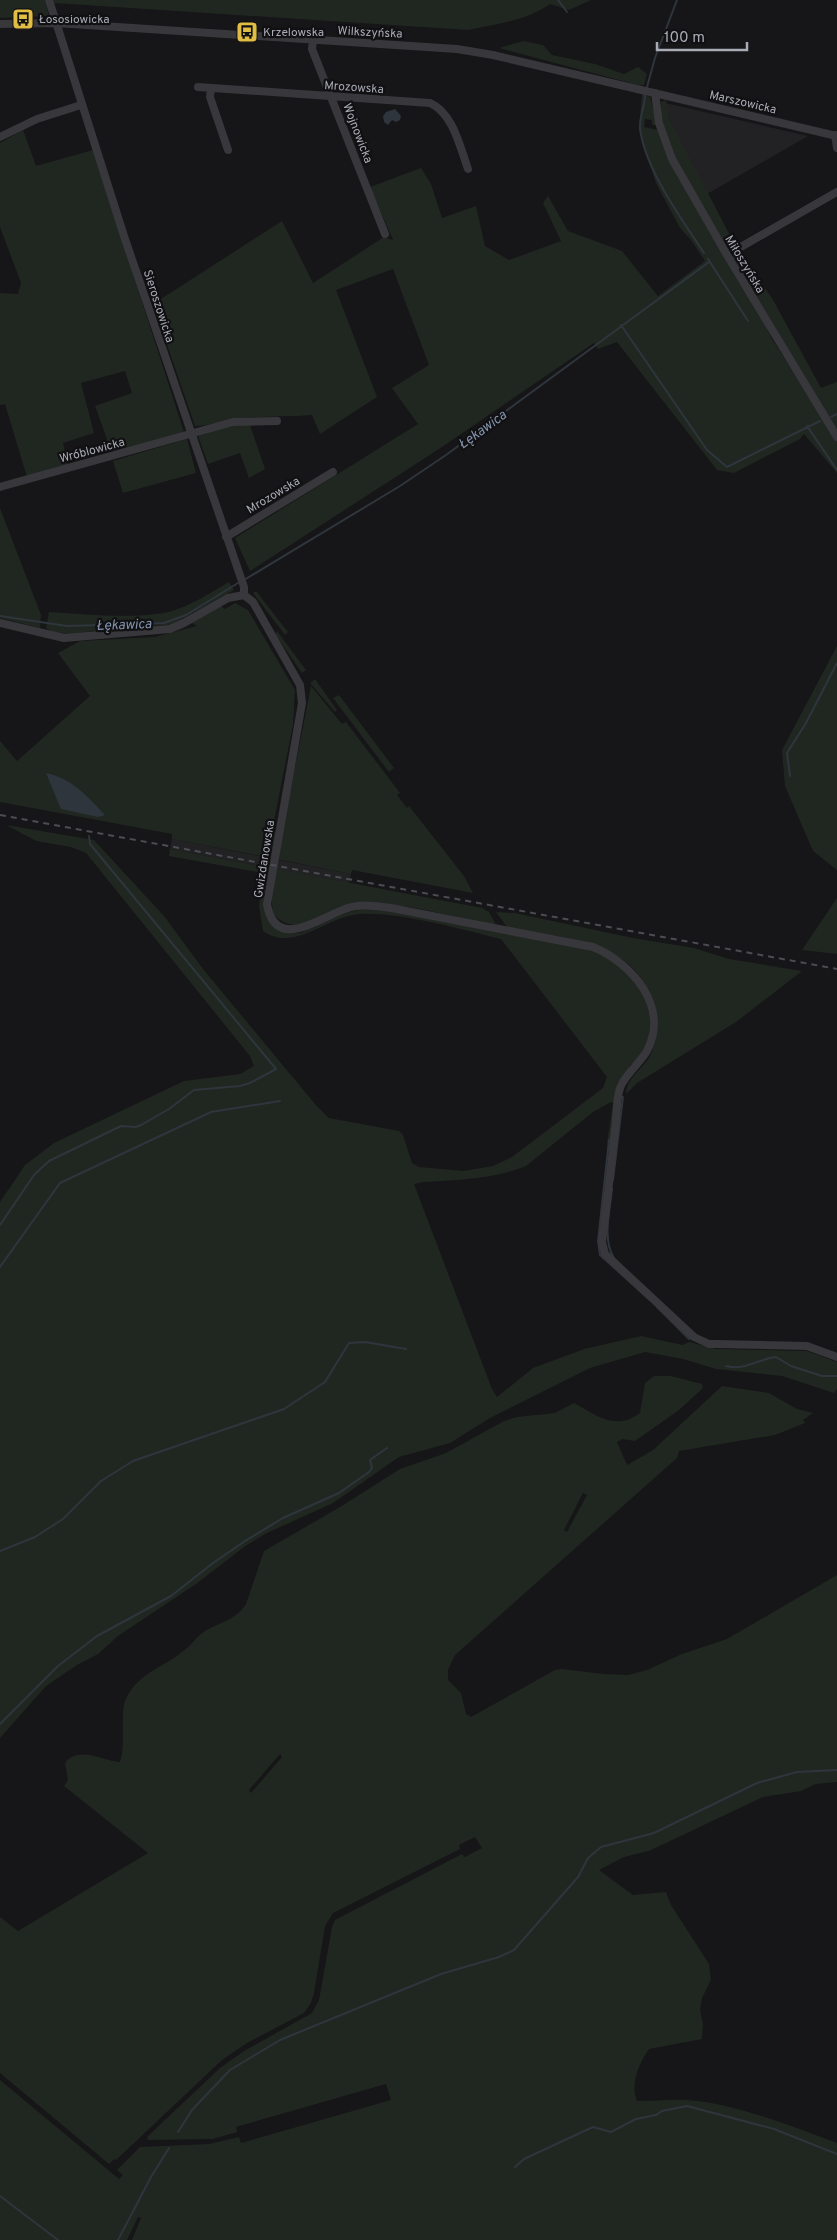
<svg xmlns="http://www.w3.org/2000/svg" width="837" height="2240" viewBox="0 0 837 2240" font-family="Overpass,sans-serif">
  <rect width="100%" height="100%" fill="#161517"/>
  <!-- built -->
  <path fill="#222224" d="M665 103 808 136 707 194 669 118Z
    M172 839 351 874 349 883 170 849Z"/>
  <!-- green -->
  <path fill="#202721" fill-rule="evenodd" d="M0 0H45L49 16 0 18Z
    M53 0H591L569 10 550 4C526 21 496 24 468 30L54 3Z
    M523 41 543 45 552 55 595 64 624 74 638 67 647 74 644 85H638L499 48Z
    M642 94 650 97 657 125H652V120L645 119 644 127 658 130 671 163 699 213 758 311 772 339 837 441V473L804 434 800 439 734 473 717 470 617 342 598 349 594 343 436 451 250 571 235 538 418 424 392 388 429 365 393 269 336 290 377 397 320 434 312 415C288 417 265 416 241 418 225 419 211 426 195 426L153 304 282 221 313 283 384 237 393 240 370 187 421 168 431 184 442 218 476 206 485 246 509 260 561 241 543 203 548 196 568 231 622 251 658 296 705 261 691 240 680 228 656 183 639 129Z
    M666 100 669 118 736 247 730 252C705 210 660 151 661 102Z
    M23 130 36 166 93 150 184 432 116 452 111 450 95 406 132 393 125 371 81 383 94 433 63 443 68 465 27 477 5 404 0 405V293L18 294 21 283 0 227V143Z
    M740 253 772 298 821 388 837 382V431L732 256Z
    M232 425H250L265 469 249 478 240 453 208 464 198 436Z
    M187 439 196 473 123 493 113 461Z
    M0 508 41 615 40 628 0 618Z
    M229 582 234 590 172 625 128 627 68 634 53 632 46 628 49 612C86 614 127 619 164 613 186 609 210 593 229 582Z
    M256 591 288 632 285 635 253 593Z
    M235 603 248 610 295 690 293 725 272 831 276 832 272 858 172 839V834L0 802V741L17 761 90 696 58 653 80 641 155 637 197 626 192 623 221 606 225 609Z
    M277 631 306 670 302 673 275 634Z
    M837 646V870L813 851 785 786 782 750Z
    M315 679 337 710 335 712 310 683Z
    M311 686 342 724 346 722 400 793 397 795 407 808 409 806 464 876 473 893 352 870 351 874 277 859Z
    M339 695 394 768 389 772 333 698Z
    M6 825 94 840 164 916 203 969 315 1104 329 1118 399 1131 403 1135 412 1163 419 1167 463 1171 493 1166 512 1157 603 1088 607 1077 501 939C465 930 386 908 353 915 323 920 293 952 263 931L259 906 263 873 169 856 170 849 270 868C266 889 255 922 284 931 291 934 299 934 306 931 333 921 343 909 374 909L592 950C604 955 622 965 631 975 645 991 657 1024 647 1045 645 1049 640 1059 636 1061 634 1063 632 1063 630 1065L627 1074 617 1083 612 1143H607L613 1103 611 1102 593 1112 526 1166C494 1179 459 1180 424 1182L414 1184 492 1389 497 1397 533 1368 584 1349 641 1336 683 1345 689 1342 716 1349 807 1351 837 1362V1389L834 1393 782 1376 716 1369 683 1359 645 1352 590 1368 490 1418 450 1443 399 1457 333 1503 265 1534 244 1547 196 1584 118 1636 98 1654 77 1665 46 1686 0 1738V1202L25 1165 54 1143 184 1081 240 1074 254 1066 250 1056 86 853 71 847 36 841Z
    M277 869 482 908 489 912 496 925C451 917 393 898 348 905 319 910 300 941 273 914L271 894Z
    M837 898V954L802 950Z
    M496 912 515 913 633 938 694 948 729 959 802 971 736 1022 637 1083 626 1094C627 1077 642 1070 650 1056 654 1049 656 1038 657 1030 659 1020 655 1010 652 1000 633 939 560 938 507 927Z
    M654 1376H671L702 1384 703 1388 679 1410 635 1441 622 1439 617 1442 627 1465 653 1450 722 1386 769 1393 797 1409 813 1413 803 1420 805 1423 775 1435 679 1451 677 1458 455 1655 448 1670V1680L461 1693 466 1714 471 1717 555 1670 562 1669 603 1674 628 1675 647 1670 682 1654 727 1639 837 1575V1782L816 1784 801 1791 763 1797 649 1851 624 1857 599 1870 633 1895 666 1892 671 1905 709 1964 711 1980 702 1998 700 2010 703 2024 702 2039 649 2049C639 2063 630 2084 637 2101 654 2101 671 2099 688 2100 737 2104 791 2126 837 2143V2240H132L141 2218 138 2217 127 2240H0V2080L119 2179 123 2175 117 2170 140 2147 209 2144 239 2137 241 2143 391 2100 386 2084 236 2127 237 2132 213 2139 148 2140 147 2137 220 2068 244 2051 312 2013 319 2000 332 1927 335 1920 462 1854 465 1857 482 1848 475 1837 459 1845 460 1849 333 1913 325 1926 314 1993 311 2003 304 2013 247 2043 222 2060 116 2160 114 2159 109 2164 0 2073V1917L18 1931 148 1853 64 1786 68 1780 65 1763 67 1760C83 1747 103 1761 120 1762 126 1744 120 1716 125 1701 137 1673 161 1669 182 1652 191 1646 196 1637 205 1631 220 1622 236 1620 246 1604L264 1551 340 1507 400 1469 446 1453 504 1421 517 1417 555 1413 574 1403C597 1416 616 1431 640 1413L645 1383ZM583 1493 587 1495 567 1532 564 1530ZM280 1754 282 1757 251 1793 249 1790Z"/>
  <!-- water -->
  <path fill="#2f353c" d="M395 109 401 116 400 120 396 122 392 120 388 125 384 122 383 116 386 112Z
    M46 773C73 779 87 796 105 815L98 817 61 809Z"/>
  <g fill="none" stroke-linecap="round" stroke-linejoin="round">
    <!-- stream -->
    <path stroke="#2f353c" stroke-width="2" d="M558 0 567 12
      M647 87 655 58 677 0
      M645 95C645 107 639 117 640 129 646 171 681 218 704 253
      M708 259 748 321
      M621 325 707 450 727 467 820 421
      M831 417 837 414
      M807 426 837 470
      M244 580 400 486 446 455 709 262
      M0 616 67 626 164 623 186 615 238 583
      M790 776 787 753 806 723 837 663
      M609 1140 598 1241 600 1255 652 1302
      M613 1180 623 1097
      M612 1189C610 1211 602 1239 614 1258
      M0 1225 34 1175 49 1161 121 1126 136 1127 141 1125 169 1109 194 1090 240 1086 250 1083 276 1069 90 844 89 836
      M0 1267 60 1183 211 1112 280 1101
      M657 1307 689 1339
      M726 1366C746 1371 757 1359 776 1357L791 1366 822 1376H837
      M0 1551 35 1537 63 1519 101 1481 133 1461 284 1409 325 1382 349 1343 365 1342 406 1349
      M0 1724 58 1666 97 1636 171 1596 213 1563 245 1541 283 1518 339 1493 369 1472 372 1468 370 1460 387 1448
      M178 2132 192 2110 230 2070 280 2040 441 1974 499 1957 514 1950 578 1877 588 1858 601 1847 654 1833 757 1783 797 1772 837 1770
      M515 2167 524 2159 593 2127 611 2132 636 2119 656 2115 662 2111 687 2106 774 2129 837 2154
      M0 2196 58 2240
      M118 2240 151 2177 169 2148"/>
    <!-- minor -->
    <path stroke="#37373c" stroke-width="8" d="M49 0 124 236 244 587V595
      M0 24 56 23 457 49 493 55 837 136
      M313 40 312 49 385 234
      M198 87 430 103C453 113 460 147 468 169
      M211 88 210 97 228 150
      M655 93 659 123 672 159 727 255 837 437
      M835 135 837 148
      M0 137 37 119 81 105
      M739 248 837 192
      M0 487 233 422 277 421
      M226 537 333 472
      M0 623 64 638 170 629 184 623 228 598 244 595 253 602 300 685 302 703 267 904C275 953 321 917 345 909 360 903 376 906 391 908L593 947C632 963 670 1007 647 1051 640 1063 623 1077 620 1088 616 1100 617 1117 615 1129 611 1167 607 1205 602 1242L605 1254 694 1337 709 1344H716L807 1346 837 1357"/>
    <!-- rail -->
    <path stroke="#4c4d53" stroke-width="2" stroke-dasharray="6 5" stroke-linecap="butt" d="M0 815 837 969"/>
  </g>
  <!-- icons -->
  <defs>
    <g id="bus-square" transform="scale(1.125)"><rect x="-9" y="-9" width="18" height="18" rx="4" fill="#e1be43" stroke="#111012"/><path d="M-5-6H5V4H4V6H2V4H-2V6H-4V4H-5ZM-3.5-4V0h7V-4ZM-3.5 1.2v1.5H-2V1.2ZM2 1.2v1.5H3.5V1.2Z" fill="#111"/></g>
  </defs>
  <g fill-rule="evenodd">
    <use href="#bus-square" x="23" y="19"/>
    <use href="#bus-square" x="247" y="32"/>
  </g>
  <g text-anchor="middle" stroke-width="4.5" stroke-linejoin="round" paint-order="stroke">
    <!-- poi labels -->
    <g font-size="12" fill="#a9abb6" stroke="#111012" text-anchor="start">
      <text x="39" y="23">Łososiowicka</text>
      <text x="263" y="36">Krzelowska</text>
    </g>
    <!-- street labels -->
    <g font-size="12" fill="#a9abb6" stroke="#111012">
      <text transform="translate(370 32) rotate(3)" y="4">Wilkszyńska</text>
      <text transform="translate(354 87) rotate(4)" y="4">Mrozowska</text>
      <text transform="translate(743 102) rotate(13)" y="4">Marszowicka</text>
      <text transform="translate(358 133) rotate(69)" y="4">Wojnowicka</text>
      <text transform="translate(745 264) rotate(59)" y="4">Miłoszyńska</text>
      <text transform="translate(159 306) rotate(72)" y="4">Sieroszowicka</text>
      <text transform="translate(92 450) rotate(-15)" y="4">Wróblowicka</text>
      <text transform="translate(273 495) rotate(-31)" y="4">Mrozowska</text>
      <text transform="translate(264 859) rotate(-81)" y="4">Gwizdanowska</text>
    </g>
    <!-- water labels -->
    <g font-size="14" font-style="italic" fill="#8395ae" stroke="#111012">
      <text transform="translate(482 429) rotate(-36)" y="5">Łękawica</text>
      <text transform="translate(124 624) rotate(-2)" y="5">Łękawica</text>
    </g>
  </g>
  <!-- scale -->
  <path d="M657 42v8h90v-8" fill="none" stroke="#a9abb6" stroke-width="2.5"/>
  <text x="664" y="42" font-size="15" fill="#a9abb6" stroke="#111012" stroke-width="4" paint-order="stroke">100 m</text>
</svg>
